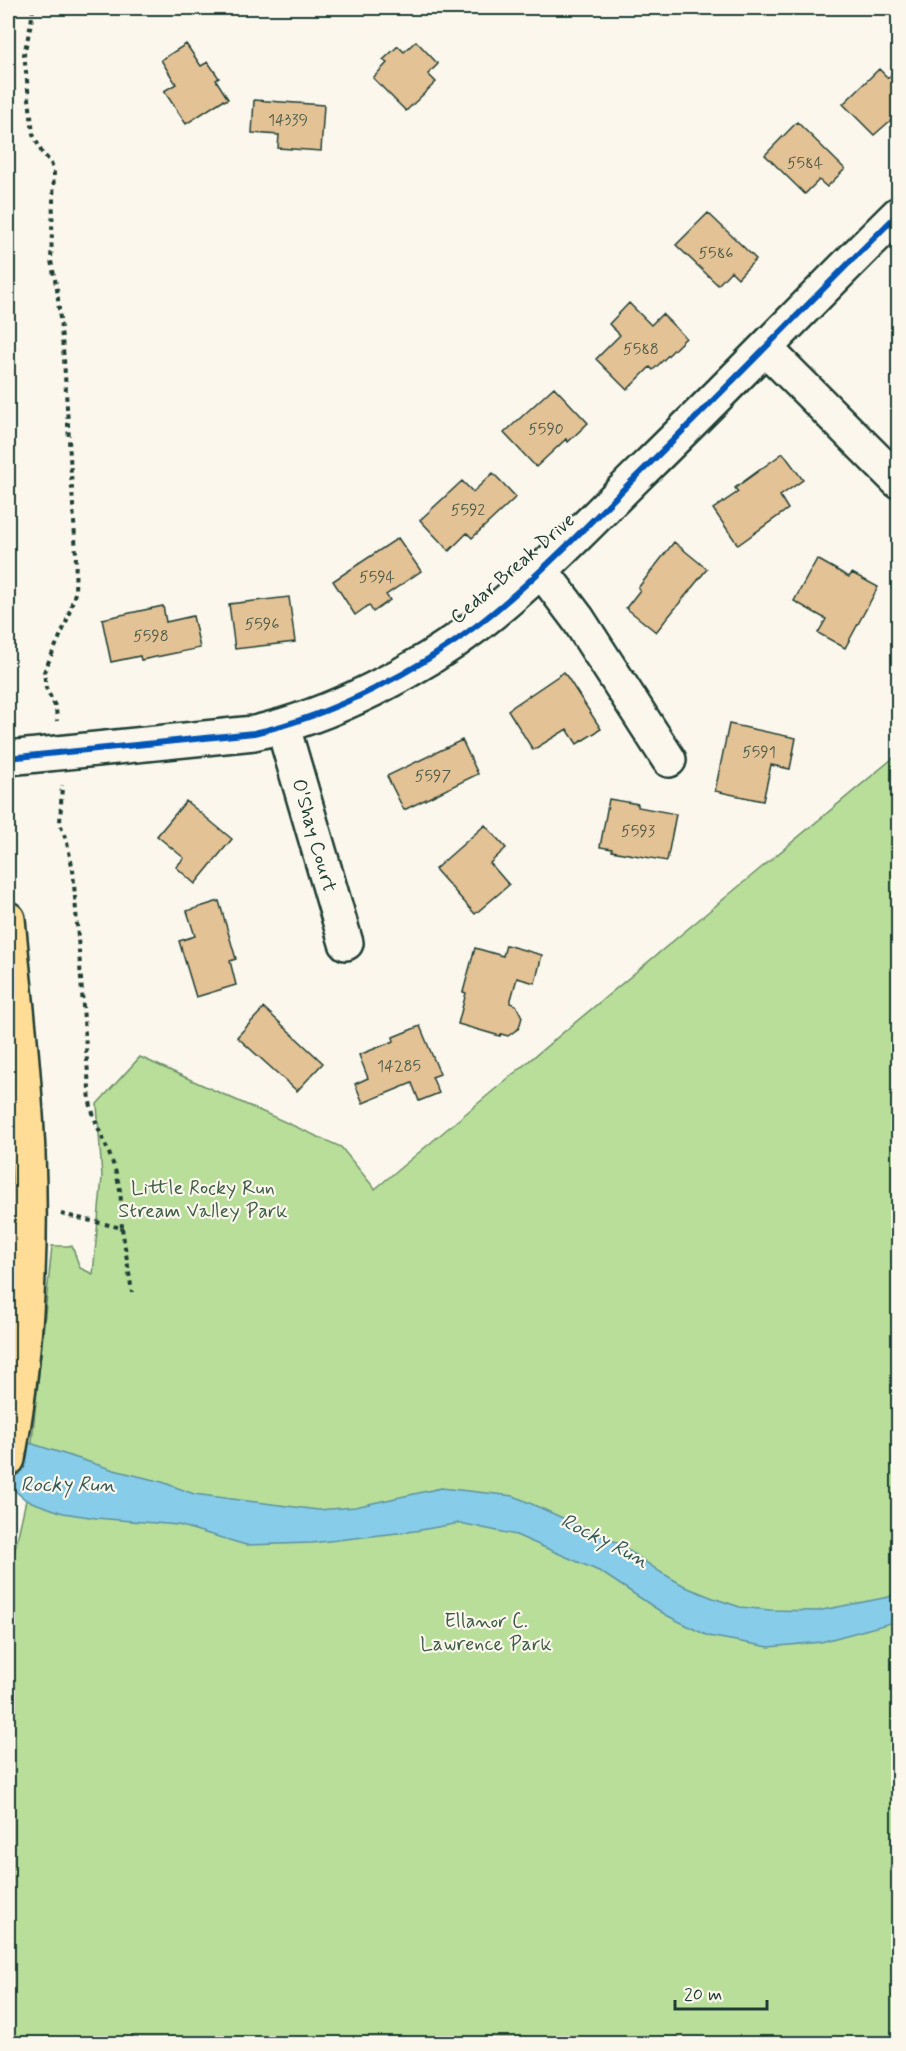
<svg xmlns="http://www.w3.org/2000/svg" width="906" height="2051" viewBox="0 0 906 2051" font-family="Mynerve,sans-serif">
  <rect width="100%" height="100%" fill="#fbf7ec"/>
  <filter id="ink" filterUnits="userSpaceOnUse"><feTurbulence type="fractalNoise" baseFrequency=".0167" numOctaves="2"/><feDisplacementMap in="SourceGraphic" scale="12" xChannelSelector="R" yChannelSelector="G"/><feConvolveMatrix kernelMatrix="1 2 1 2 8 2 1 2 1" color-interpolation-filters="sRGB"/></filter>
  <g filter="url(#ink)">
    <!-- green -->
    <path fill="#b8de9a" stroke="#6c8e67" stroke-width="1.5" d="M898 754V2043L8 2044V1580L26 1500 52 1246H72L80 1268 93 1274 102 1177 97 1104 140 1057 341 1147 375 1189Z"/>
    <!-- water -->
    <path fill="#87cce8" stroke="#5d93a0" stroke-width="1.5" d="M8 1436 114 1470 162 1482 194 1494 318 1510 355 1507 441 1488 514 1496 616 1542 662 1573 688 1588 713 1598 740 1607 770 1610 817 1611 889 1597 898 1592V1621L821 1642 769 1647 708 1636 666 1615 601 1572 516 1535 460 1523 415 1531 312 1543 246 1545 178 1525 96 1518 63 1513 26 1500 8 1485Z"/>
    <!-- building -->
    <path fill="#e3c295" stroke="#1f3d34" stroke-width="1.5" d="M416 41 438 64 428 74 436 82 406 111 373 78 387 63 383 60 398 46 404 52Z
      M186 44 201 66 208 62 219 78 216 80 228 99 224 101 223 100 186 124 164 91 176 84 161 60Z
      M898 68V114L874 135 843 104 879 69 888 78Z
      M254 100 324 105 321 151 278 148 279 135 252 133Z
      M797 122 845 169 827 187 819 180 805 194 765 155Z
      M708 213 756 259 738 278 731 271 718 285 676 245Z
      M629 303 651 325 662 314 686 338 653 370 650 367 627 390 596 359 620 335 609 324Z
      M554 387 588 423 568 442 566 439 536 467 504 433Z
      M783 453 803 480 780 496 788 509 738 545 713 509 738 492 735 488Z
      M493 473 516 497 472 538 467 533 449 551 420 520 462 481 473 492Z
      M398 538 421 571 386 595 390 600 373 612 369 605 355 615 333 581Z
      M674 542 707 569 656 632 626 608 640 590 638 588Z
      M817 559 849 577 852 573 878 587 845 648 818 633 826 619 794 601Z
      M289 597 295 642 235 649 229 604Z
      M163 606 166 622 193 616 200 648 141 660 140 656 111 662 102 619Z
      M564 672 601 729 577 744 567 729 533 750 508 710Z
      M729 724 796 738 790 769 771 765 763 801 715 791Z
      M462 740 478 774 404 810 387 776Z
      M609 799 638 804V807L676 814 667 861 612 851V849L600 847Z
      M186 801 232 839 195 884 176 867 184 858 157 836Z
      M485 825 506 848 490 863 509 885 475 914 435 869Z
      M219 901 236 959 230 961 236 985 196 997 179 941 195 936 187 911Z
      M506 945 542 955 535 983 517 978 510 1003 516 1005 522 1017 519 1028 508 1036 501 1034 500 1036 458 1024 466 993 463 992 475 948 503 956Z
      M264 1008 323 1063 297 1091 237 1037Z
      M420 1026 440 1074 432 1077 439 1093 419 1101 412 1083 363 1103 355 1084 368 1078 359 1055 394 1041 393 1037Z"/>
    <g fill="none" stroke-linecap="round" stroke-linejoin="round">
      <!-- minor casing -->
      <g stroke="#1f3d34" stroke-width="38">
        <path id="minor" d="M766 349 898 481
          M541 570 578 619 669 760
          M283 727 346 943
          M8 758 254 733C331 716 418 671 480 623 540 576 592 520 645 468 731 384 813 298 898 214"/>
      </g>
      <!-- major casing -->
      <g stroke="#1f3d34" stroke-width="38">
        <path id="major" d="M8 919C13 975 20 1031 24 1087 34 1211 30 1337 8 1459"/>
      </g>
      <!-- path -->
      <path stroke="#1f3d34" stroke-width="4" stroke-dasharray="4.5 4.5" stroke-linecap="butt" d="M33 8 31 24 24 54 33 134 42 153 50 161 54 171 51 261 57 289 64 359 76 554 75 593 66 623 44 672 46 688 56 708 57 721
        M61 1214 122 1228C121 1213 122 1196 118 1181 112 1153 96 1130 90 1102L73 870 67 843 60 823 62 785
        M122 1228 132 1292"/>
      <!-- minor -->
      <use href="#minor" stroke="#fbf7ec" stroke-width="33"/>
      <!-- major -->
      <use href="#major" stroke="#ffdd96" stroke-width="33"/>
      <!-- cycleway casing -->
      <g stroke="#fbf7ec" stroke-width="10">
        <path id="cycleway" d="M8 758 254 733C331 716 418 671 480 623 540 576 592 520 645 468 731 384 813 298 898 214"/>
      </g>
      <!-- cycleway -->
      <use href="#cycleway" stroke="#0057b8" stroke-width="6"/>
    </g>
  </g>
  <g text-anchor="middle" stroke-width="4.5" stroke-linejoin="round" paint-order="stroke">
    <!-- number labels -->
    <g font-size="16" fill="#505e4c">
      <text x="288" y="125">14339</text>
      <text x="805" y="168">5584</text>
      <text x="716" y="258">5586</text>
      <text x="641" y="354">5588</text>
      <text x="546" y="434">5590</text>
      <text x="468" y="515">5592</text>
      <text x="377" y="582">5594</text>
      <text x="262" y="629">5596</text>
      <text x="151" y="641">5598</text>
      <text x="759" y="757">5591</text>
      <text x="433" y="781">5597</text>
      <text x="638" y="836">5593</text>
      <text x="399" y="1071">14285</text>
    </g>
    <!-- street labels -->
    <g font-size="20" fill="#1f3d34" stroke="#fbf7ec">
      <text transform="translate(512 568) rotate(-41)" y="7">Cedar Break Drive</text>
      <text transform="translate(315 835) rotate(74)" y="7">O'Shay Court</text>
    </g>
    <!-- park labels -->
    <g font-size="20" fill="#3e5d48" stroke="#fbf7ec">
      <text x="203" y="1194">Little Rocky Run<tspan x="203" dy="23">Stream Valley Park</tspan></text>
      <text x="486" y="1627">Ellanor C.<tspan x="486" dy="23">Lawrence Park</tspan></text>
    </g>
    <!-- water labels -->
    <g font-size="21" font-style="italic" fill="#345a58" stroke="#fbf7ec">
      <text x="68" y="1491">Rocky Run</text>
      <text transform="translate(605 1540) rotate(27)" y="7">Rocky Run</text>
    </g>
  </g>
  <!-- margin -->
  <rect width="906" height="2051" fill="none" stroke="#fbf7ec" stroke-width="30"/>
  <rect x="15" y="15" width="876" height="2021" fill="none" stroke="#1f3d34" stroke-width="2" filter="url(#ink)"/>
  <!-- scale -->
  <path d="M675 2000v9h92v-9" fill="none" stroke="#1f3d34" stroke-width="3"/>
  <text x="684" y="2000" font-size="18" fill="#1f3d34" stroke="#fbf7ec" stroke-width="4.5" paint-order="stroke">20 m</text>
</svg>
